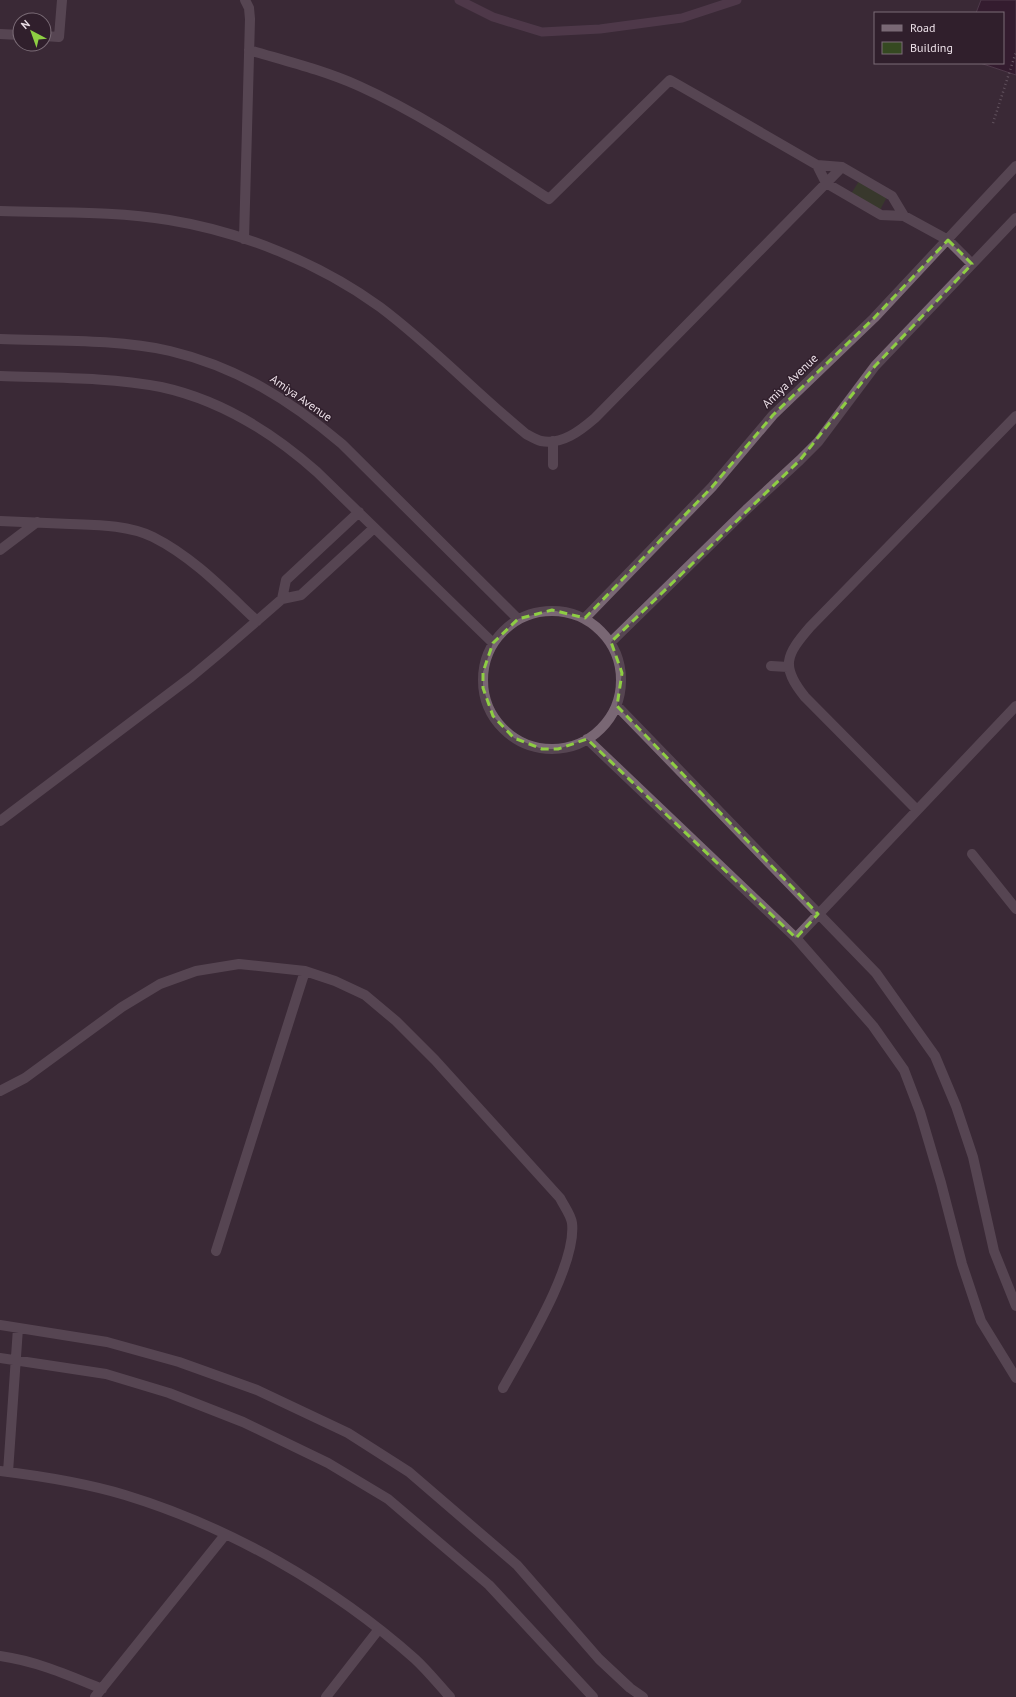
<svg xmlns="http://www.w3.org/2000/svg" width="1016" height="1697" viewBox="0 0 1016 1697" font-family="'PT Sans',sans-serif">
  <rect width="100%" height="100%" fill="#3a2936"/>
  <!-- water -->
  <path fill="#2d0c27" stroke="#664b61" d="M981 0H1016V75L980 63H1003V13H976Z"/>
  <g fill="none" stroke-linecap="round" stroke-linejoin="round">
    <!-- stream -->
    <path stroke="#664b61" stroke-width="9" d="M459 0 493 17 542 32 600 29 682 18 737 0"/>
  </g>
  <!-- building -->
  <path fill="#354921" d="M859 181 887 197 880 210 851 194Z"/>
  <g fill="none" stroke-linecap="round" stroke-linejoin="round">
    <!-- path -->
    <path stroke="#91828d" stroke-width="2.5" stroke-dasharray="1 3" stroke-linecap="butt" d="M993 123 1016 52"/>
    <!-- minor -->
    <path stroke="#796774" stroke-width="10" d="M0 34 20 35
      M44 36 59 37 62 0
      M249 50C286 61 323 70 359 86 426 116 487 159 549 199L670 80 817 165 842 167 892 196 904 216
      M817 165 826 183 881 215 904 216 948 240 972 264
      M0 211C56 213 114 211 169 220 243 232 319 263 380 307 432 346 476 393 526 434 530 436 536 440 541 441 562 445 580 431 595 418L842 167
      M244 239 250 19 249 8 245 0
      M0 339C53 341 118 339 170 351 237 367 290 400 342 444L518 619
      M0 376C53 378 108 377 161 387 221 400 272 432 317 472L493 643
      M553 441V465
      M0 521C23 522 47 523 70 524 97 525 128 525 153 537 193 557 225 591 257 621
      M0 550 37 522
      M282 599 286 580 359 512
      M483 680a69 69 0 1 1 138 0a69 69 0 1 1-138 0Z
      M585 618 712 487 773 415 874 318 1016 166
      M611 642 746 510 800 460 818 442 875 366 1016 218
      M771 666 788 667
      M617 706 876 973 935 1056 956 1106 973 1157 994 1251 1016 1306
      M587 739 796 938 873 1026 904 1070 920 1112 941 1183 962 1264 981 1321 1016 1378
      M917 810 805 697C780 666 786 655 810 627L1016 416
      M0 821 191 677 221 652 282 599 301 595 374 528
      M972 854 1016 909
      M796 938 1016 706
      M0 1091 25 1078 122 1007 160 984 196 971 239 964 305 971 335 981 365 995 396 1021 435 1060 560 1198C564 1206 571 1215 572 1223 577 1265 524 1350 503 1388
      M216 1251 305 971
      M0 1325 107 1342 179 1362 257 1390 348 1433 409 1472 517 1565 599 1659 630 1688 643 1697
      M0 1358 106 1374 169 1393 243 1422 328 1463 388 1499 489 1585 593 1697
      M0 1471C41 1476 85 1483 125 1495 230 1527 333 1586 415 1659 428 1671 439 1685 450 1697
      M8 1472 18 1328
      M0 1656C36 1661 68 1675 102 1689
      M95 1697 225 1535
      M326 1697 379 1629"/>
  </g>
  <!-- marked area -->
  <path d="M0 0H1016V1697H0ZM948 240 972 264 875 366 800 460 611 642 622 673 617 706 818 914 796 938 587 739 558 749H542L514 738 493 716 483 688V672L493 643 518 619 552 610 585 618 712 487 773 415 874 318Z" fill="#3a2936" fill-opacity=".55" fill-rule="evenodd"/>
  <path fill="none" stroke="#8ece43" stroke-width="3" stroke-dasharray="8 5" stroke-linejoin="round" d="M948 240 972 264 875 366 800 460 611 642 622 673 617 706 818 914 796 938 587 739 558 749H542L514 738 493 716 483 688V672L493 643 518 619 552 610 585 618 712 487 773 415 874 318Z"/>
  <g text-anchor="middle" stroke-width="3" stroke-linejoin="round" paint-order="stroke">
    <!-- street labels -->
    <g font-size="12" fill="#ebdfe7" stroke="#301f2c">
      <text transform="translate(790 381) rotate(-44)" y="4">Amiya Avenue</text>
      <text transform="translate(301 398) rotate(35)" y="4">Amiya Avenue</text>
    </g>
  </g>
  <!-- legend -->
  <rect x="874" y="12" width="130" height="52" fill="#301f2c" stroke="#7b6c77"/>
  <rect x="882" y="25" width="20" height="6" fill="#796774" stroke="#7b6c77"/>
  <text x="910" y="32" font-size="12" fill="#ebdfe7">Road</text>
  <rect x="882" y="42" width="20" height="12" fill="#354921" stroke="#7b6c77"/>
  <text x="910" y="52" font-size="12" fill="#ebdfe7">Building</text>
  <!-- north arrow -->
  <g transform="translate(32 32) rotate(319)"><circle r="19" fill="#301f2c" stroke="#7b6c77"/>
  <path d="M0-3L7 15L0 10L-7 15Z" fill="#8ece43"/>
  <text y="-6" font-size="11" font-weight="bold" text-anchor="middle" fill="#ebdfe7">N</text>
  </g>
</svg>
